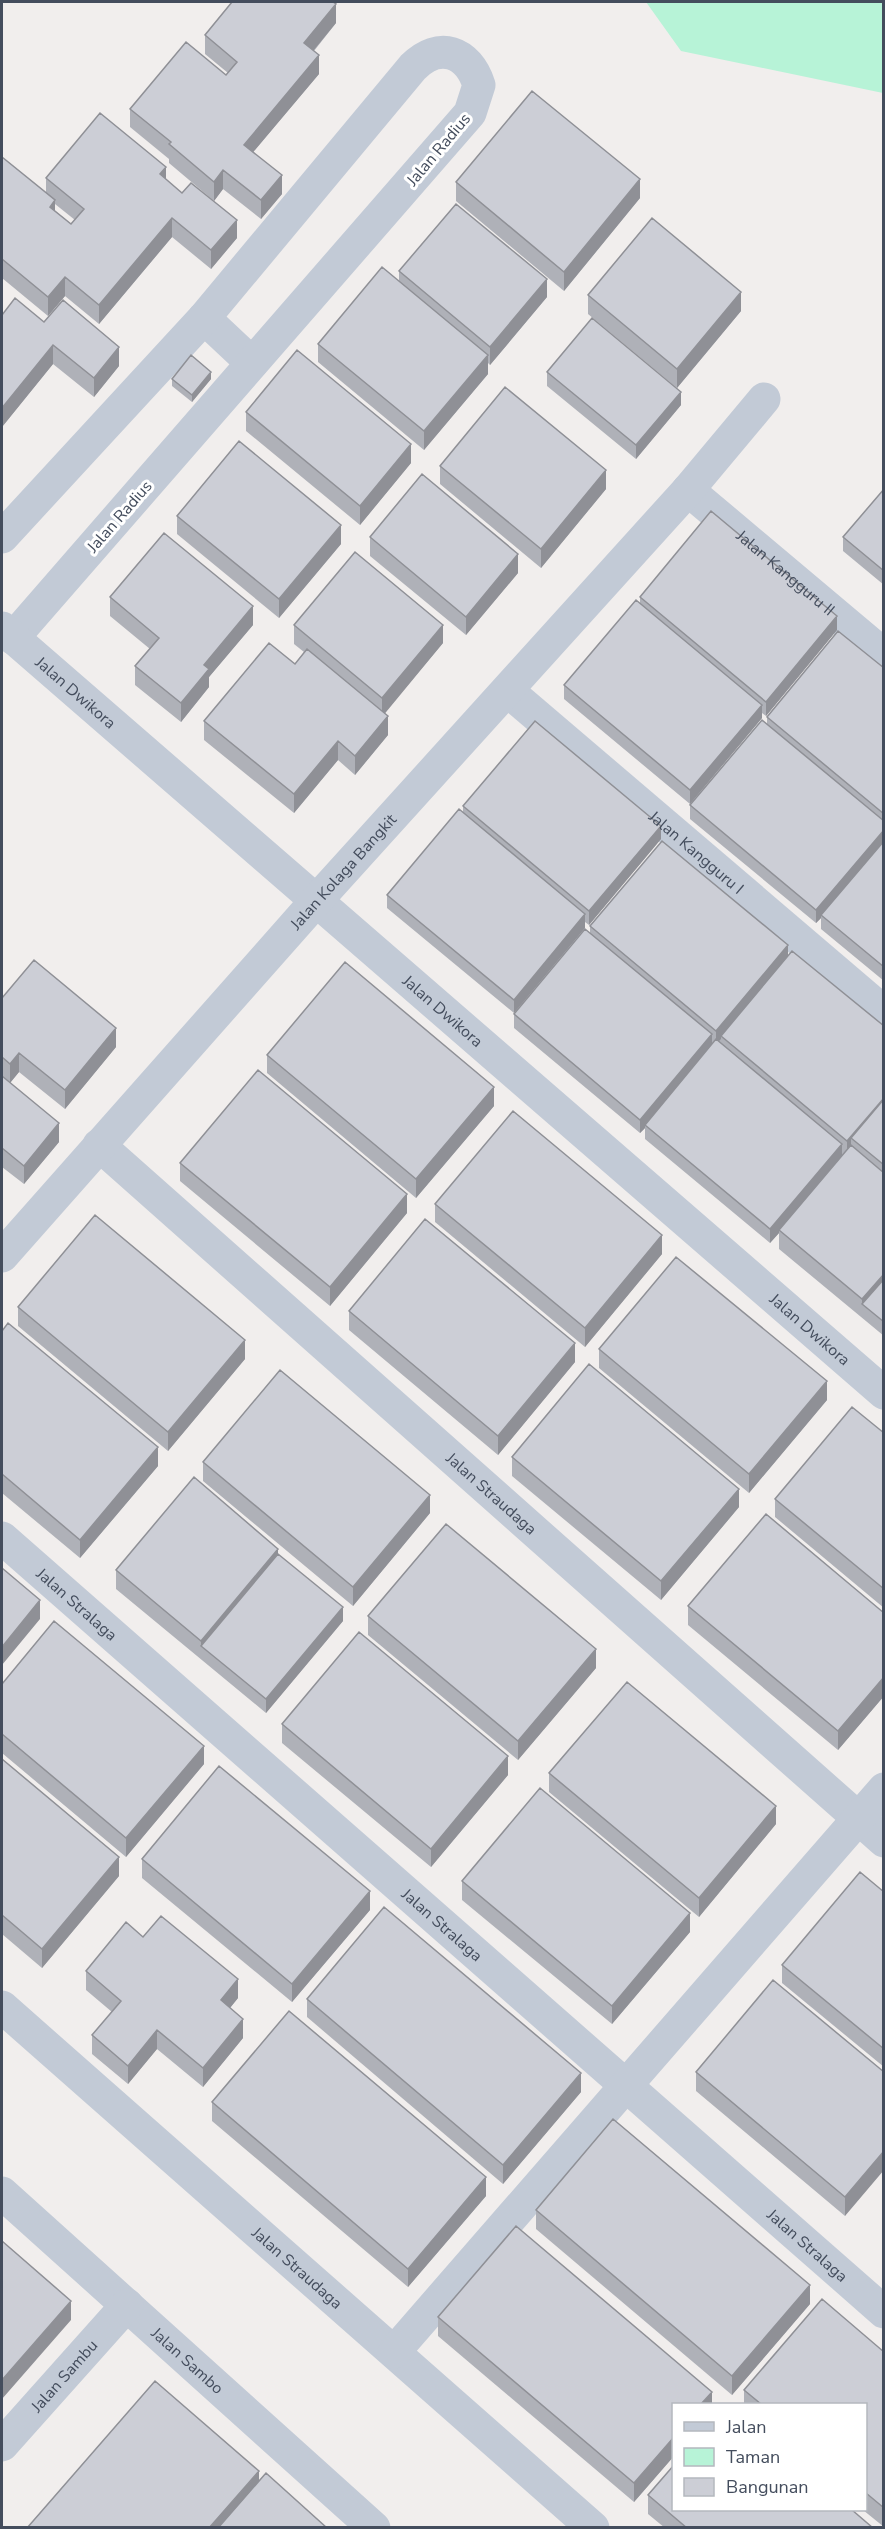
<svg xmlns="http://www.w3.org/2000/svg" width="885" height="2529" viewBox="0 0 885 2529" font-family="'Nunito Sans',sans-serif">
  <rect width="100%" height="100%" fill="#f1eeed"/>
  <!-- green -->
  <path fill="#b7f3d7" d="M646 2H883V93L681 51Z"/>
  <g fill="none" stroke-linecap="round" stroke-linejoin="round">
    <!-- street -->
    <g stroke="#c2cad6" stroke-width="33">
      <path d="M204 318 252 363"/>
      <path id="s1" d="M688 490 884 655"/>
      <path d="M2 537 204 318 413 67C439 41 468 51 479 85L470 113 13 638"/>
      <path id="s2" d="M2 628 884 1393"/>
      <path id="s3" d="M508 691 884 1012"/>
      <path id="s4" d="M99 1145 884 1841"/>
      <path id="s5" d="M2 1256 316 901 688 490 764 399"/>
      <path id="s6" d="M2 1538 884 2312"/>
      <path id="s7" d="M2 2007 593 2528"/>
      <path id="s8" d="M2 2193 374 2528"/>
      <path d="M394 2352 884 1789"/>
      <path id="s9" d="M2 2445 127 2305"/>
    </g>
  </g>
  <!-- wall -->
  <path fill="#afb1b8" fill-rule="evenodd" d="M336 23 314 51 319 74 253 152 282 194 261 219 223 189 214 201 169 163V159L130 127V109L226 75 228 73 205 54V35Z
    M2 157 46 193V178L166 180 237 238 211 269 172 237 99 324 65 296 48 316 2 278ZM55 204 75 220 71 224 55 211Z
    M456 182 640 198 564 291 456 201Z
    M399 271 547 297 490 365 488 363V374L424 450 318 362V344L399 282Z
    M588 295 741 311 677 388 588 314Z
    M2 315 44 322 119 366 94 397 53 364 2 427Z
    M547 372 681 405 636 459 547 386Z
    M172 379H211L192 402 172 386Z
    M246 412 411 463 360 525 246 431Z
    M440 466 606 489 541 568 440 484Z
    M884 489V585L843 551V537Z
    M177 516 341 544 279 618 177 534Z
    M370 537 518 573 466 635 370 556Z
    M110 597 253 625 209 677V687L181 722 135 685V666L150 649 110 616Z
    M640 597 837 630 766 716 762 713V718L690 804 564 699V685L640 603Z
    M294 625 443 643 384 713 388 735 355 775 338 760 294 813 204 740V721L295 664 304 652 294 644Z
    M884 668V981L821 929V918L816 923 690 819V805L767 723V717Z
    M463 806 661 839 589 925 585 922V928L514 1013 387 908V895L463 812Z
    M590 926 788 956 884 1026V1336L779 1249V1233L770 1243 645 1139V1128L640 1133 514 1028V1014L590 933Z
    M2 998 116 1047 65 1109 19 1072 10 1083 2 1076Z
    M267 1055 494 1106 416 1198 267 1073Z
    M2 1076 59 1142 24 1184 2 1167Z
    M180 1163 407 1213 330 1306 180 1181Z
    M435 1204 662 1254 585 1347 435 1222Z
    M18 1307 245 1359 168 1451 18 1326Z
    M349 1311 575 1362 498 1455 349 1330Z
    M2 1331 158 1466 80 1558 2 1493Z
    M599 1349 827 1400 749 1493 599 1368Z
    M884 1433V1608L775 1517V1499Z
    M512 1457 739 1507 661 1600 512 1476Z
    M203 1462 430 1513 353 1606 203 1481Z
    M116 1570 343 1621 266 1713 116 1589Z
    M688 1606 884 1613V1696L838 1750 688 1625Z
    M368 1616 596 1668 518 1760 368 1635Z
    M2 1684 204 1764 126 1857 2 1753Z
    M282 1724 508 1775 431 1867 282 1743Z
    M2 1759 119 1876 42 1968 2 1934Z
    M549 1773 776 1824 699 1917 549 1792Z
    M142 1859 370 1910 292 2002 142 1878Z
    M462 1881 690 1932 612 2024 462 1900Z
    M884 1892V2067L782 1983V1965Z
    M143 1937 238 1998 230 2008 243 2038 203 2087 157 2049 128 2084 92 2054V2035L112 2012 86 1990V1971Z
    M307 1999 581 2092 503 2184 307 2017Z
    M696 2072H884L845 2216 696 2091Z
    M212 2102 486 2196 408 2287 212 2121Z
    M536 2210 810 2304 732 2395 536 2229Z
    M438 2317 712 2404H674V2456L634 2502 438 2336Z
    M884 2352V2527L863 2510H866V2404H744V2390Z
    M648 2495 873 2528H665L648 2514Z"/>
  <!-- shaded-wall -->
  <path fill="#8f9096" d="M336 4V23L304 62V43Z
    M319 55V74L244 163V145Z
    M166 167V186L160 174Z
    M223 170V189L214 201V182Z
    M282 175V194L261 219V200Z
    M640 179V198L564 291V272Z
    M55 200V219L50 207Z
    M172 218V237L99 324V305Z
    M237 220V238L211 269V250Z
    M65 277V296L48 316V297Z
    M547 279V297L490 365V347Z
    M741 292V311L677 388V369Z
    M53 345V364L2 427V408Z
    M119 347V366L94 397V378Z
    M488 355V374L424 450V431Z
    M211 372V379L192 402V395Z
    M681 392V405L636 459V445Z
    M411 444V463L360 525V506Z
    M606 470V489L541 568V549Z
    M341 525V544L279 618V599Z
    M518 554V573L466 635V617Z
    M253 606V625L209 677V687L181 722V703L204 665Z
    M837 616V630L766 716V702Z
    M443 625V643L382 717V698Z
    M762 705V718L690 804V790Z
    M388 716V735L355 775V756Z
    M338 741V760L294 813V794Z
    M661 826V839L589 925V911Z
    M884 830V844L821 915V918L816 923V910Z
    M585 914V928L514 1013V1000Z
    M788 945V959L721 1036V1039L716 1044V1031Z
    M116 1028V1047L65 1109V1090Z
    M712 1034V1047L645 1125V1128L640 1133V1120Z
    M19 1053V1072L10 1083V1064Z
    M494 1087V1106L416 1198V1179Z
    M884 1098V1111L851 1138V1150L847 1155V1141Z
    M59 1123V1142L24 1184V1166Z
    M842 1144V1158L779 1230V1233L770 1243V1229Z
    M407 1194V1213L330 1306V1287Z
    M662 1235V1254L585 1347V1328Z
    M884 1274V1293L862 1304V1299Z
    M245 1340V1359L168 1451V1432Z
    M575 1343V1362L498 1455V1436Z
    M827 1381V1400L749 1493V1474Z
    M158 1447V1466L80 1558V1540Z
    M739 1489V1507L661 1600V1581Z
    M430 1495V1513L353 1606V1587Z
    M278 1549V1567L201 1646V1641Z
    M40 1600V1619L2 1665V1647Z
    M343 1607V1621L266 1713V1699Z
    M596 1649V1668L518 1760V1741Z
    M884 1677V1696L838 1750V1731Z
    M204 1746V1764L126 1857V1838Z
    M508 1756V1775L431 1867V1849Z
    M776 1806V1824L699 1917V1898Z
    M119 1857V1876L42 1968V1949Z
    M370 1891V1910L292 2002V1984Z
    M690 1913V1932L612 2024V2006Z
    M238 1979V1998L221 2019V2000Z
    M243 2019V2038L203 2087V2068Z
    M157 2030V2049L128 2084V2066Z
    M581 2073V2092L503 2184V2165Z
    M884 2151V2170L845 2216V2197Z
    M486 2177V2196L408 2287V2269Z
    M810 2285V2304L732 2395V2376Z
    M71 2301V2320L2 2399V2380Z
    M712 2392V2404H701Z
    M674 2437V2456L634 2502V2483Z
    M259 2471V2490L225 2528H209Z"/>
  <!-- building -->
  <path fill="#ccced6" stroke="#8f9096" stroke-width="1.5" d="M232 2H333L336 4 304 43 319 55 244 145 282 175 261 200 223 170 214 182 169 144 171 142 130 109 186 42 226 75 237 62 205 35Z
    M532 91 640 179 564 272 456 182Z
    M100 113 166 167 160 174 182 193 191 183 237 220 211 250 172 218 99 305 65 277 48 297 2 259V157L55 200 50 207 71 224 84 209 46 178Z
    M456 204 547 279 490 347 399 271Z
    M652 218 741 292 677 369 588 295Z
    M382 267 488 355 424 431 318 344Z
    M15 298 44 322 63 300 119 347 94 378 53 345 2 408V315Z
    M592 318 681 392 636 445 547 372Z
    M297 350 411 444 360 506 246 412Z
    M191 355 211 372 192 395 172 379Z
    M505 387 606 470 541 549 440 466Z
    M239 441 341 525 279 599 177 516Z
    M422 474 518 554 466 617 370 537Z
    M884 489V571L843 537Z
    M711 511 837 616 766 702 640 597Z
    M164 533 253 606 204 665 209 669 181 703 135 666 159 638 110 597Z
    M355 552 443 625 382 698 294 625Z
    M636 600 762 705 690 790 564 685Z
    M838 631 884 668V814L767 717Z
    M269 643 295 664 307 649 388 716 355 756 338 741 294 794 204 721Z
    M762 720 884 821V830L816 910 690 805Z
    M535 721 661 826 589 911 463 806Z
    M459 809 585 914 514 1000 387 895Z
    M662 841 788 945 716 1031 590 926Z
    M884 841V967L821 915Z
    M585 929 712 1034 640 1120 514 1014Z
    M792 951 884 1026V1098L847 1141 721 1036Z
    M34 960 116 1028 65 1090 19 1053 10 1064 2 1057V998Z
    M345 962 494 1087 416 1179 267 1055Z
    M716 1039 842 1144 770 1229 645 1125Z
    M258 1070 407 1194 330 1287 180 1163Z
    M2 1076 59 1123 24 1166 2 1148Z
    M884 1099V1165L851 1138Z
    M513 1111 662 1235 585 1328 435 1204Z
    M851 1145 884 1173V1274L862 1299 779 1230Z
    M95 1215 245 1340 168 1432 18 1307Z
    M425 1219 575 1343 498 1436 349 1311Z
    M676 1257 827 1381 749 1474 599 1349Z
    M884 1279V1322L862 1304Z
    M8 1323 158 1447 80 1540 2 1474V1331Z
    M589 1364 739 1489 661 1581 512 1457Z
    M280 1370 430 1495 353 1587 203 1462Z
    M852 1407 884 1433V1589L775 1499Z
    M194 1477 278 1549 201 1641 116 1570Z
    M766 1514 884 1613V1677L838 1731 688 1606Z
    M446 1524 596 1649 518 1741 368 1616Z
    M278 1554 343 1607 266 1699 201 1646Z
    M2 1568 40 1600 2 1647Z
    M54 1621 204 1746 126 1838 2 1734V1684Z
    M359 1632 508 1756 431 1849 282 1724Z
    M627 1682 776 1806 699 1898 549 1773Z
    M2 1759 119 1857 42 1949 2 1915Z
    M219 1766 370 1891 292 1984 142 1859Z
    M540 1788 690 1913 612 2006 462 1881Z
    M860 1872 884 1892V2049L782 1965Z
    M384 1907 581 2073 503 2165 307 1999Z
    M161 1916 238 1979 221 2000 243 2019 203 2068 157 2030 128 2066 92 2035 121 2001 86 1971 126 1922 143 1937Z
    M773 1980 884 2072V2151L845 2197 696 2072Z
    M289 2011 486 2177 408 2269 212 2102Z
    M613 2119 810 2285 732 2376 536 2210Z
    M516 2226 712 2392 701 2404H674V2437L634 2483 438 2317Z
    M2 2241 71 2301 2 2380Z
    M822 2299 884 2352V2508L866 2493V2404H761L744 2390Z
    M155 2381 259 2471 209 2528H27Z
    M674 2465V2510H852L873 2528H687L648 2495Z
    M266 2473 327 2528H218Z"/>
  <g text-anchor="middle" stroke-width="6" stroke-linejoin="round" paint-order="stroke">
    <!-- street labels -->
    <g font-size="16" fill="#444d5d" stroke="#fff">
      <text transform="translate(438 149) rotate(-50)" y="6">Jalan Radius</text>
      <text transform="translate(119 516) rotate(-49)" y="6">Jalan Radius</text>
      <text dy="6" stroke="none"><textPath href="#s1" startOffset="128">Jalan Kangguru II</textPath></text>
      <text dy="6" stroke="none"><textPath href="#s2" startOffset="98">Jalan Dwikora</textPath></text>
      <text dy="6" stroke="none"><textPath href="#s3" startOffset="248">Jalan Kangguru I</textPath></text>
      <text dy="6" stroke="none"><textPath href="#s5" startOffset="514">Jalan Kolaga Bangkit</textPath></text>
      <text dy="6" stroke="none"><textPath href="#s2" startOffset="584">Jalan Dwikora</textPath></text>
      <text dy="6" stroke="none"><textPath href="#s2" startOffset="1070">Jalan Dwikora</textPath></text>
      <text dy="6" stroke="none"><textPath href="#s4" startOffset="525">Jalan Straudaga</textPath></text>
      <text dy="6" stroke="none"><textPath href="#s6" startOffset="100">Jalan Stralaga</textPath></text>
      <text dy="6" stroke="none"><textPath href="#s6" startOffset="586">Jalan Stralaga</textPath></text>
      <text dy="6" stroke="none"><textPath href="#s6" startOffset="1072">Jalan Stralaga</textPath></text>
      <text dy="6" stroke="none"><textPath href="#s7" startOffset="394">Jalan Straudaga</textPath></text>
      <text dy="6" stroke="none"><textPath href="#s8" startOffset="250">Jalan Sambo</textPath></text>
      <text dy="6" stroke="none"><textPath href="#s9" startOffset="93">Jalan Sambu</textPath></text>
    </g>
  </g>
  <!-- border -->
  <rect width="885" height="2529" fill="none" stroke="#444d5d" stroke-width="6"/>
  <!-- legend -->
  <rect x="672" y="2403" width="195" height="108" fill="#ffffff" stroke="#b4b8be" stroke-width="1.5"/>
  <rect x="684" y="2422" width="30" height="9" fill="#c2cad6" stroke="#b4b8be" stroke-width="1.5"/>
  <text x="726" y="2433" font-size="18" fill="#444d5d">Jalan</text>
  <rect x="684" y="2448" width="30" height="18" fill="#b7f3d7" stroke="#b4b8be" stroke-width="1.5"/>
  <text x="726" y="2463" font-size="18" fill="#444d5d">Taman</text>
  <rect x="684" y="2478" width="30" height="18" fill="#ccced6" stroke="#b4b8be" stroke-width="1.5"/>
  <text x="726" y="2493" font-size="18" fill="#444d5d">Bangunan</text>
</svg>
